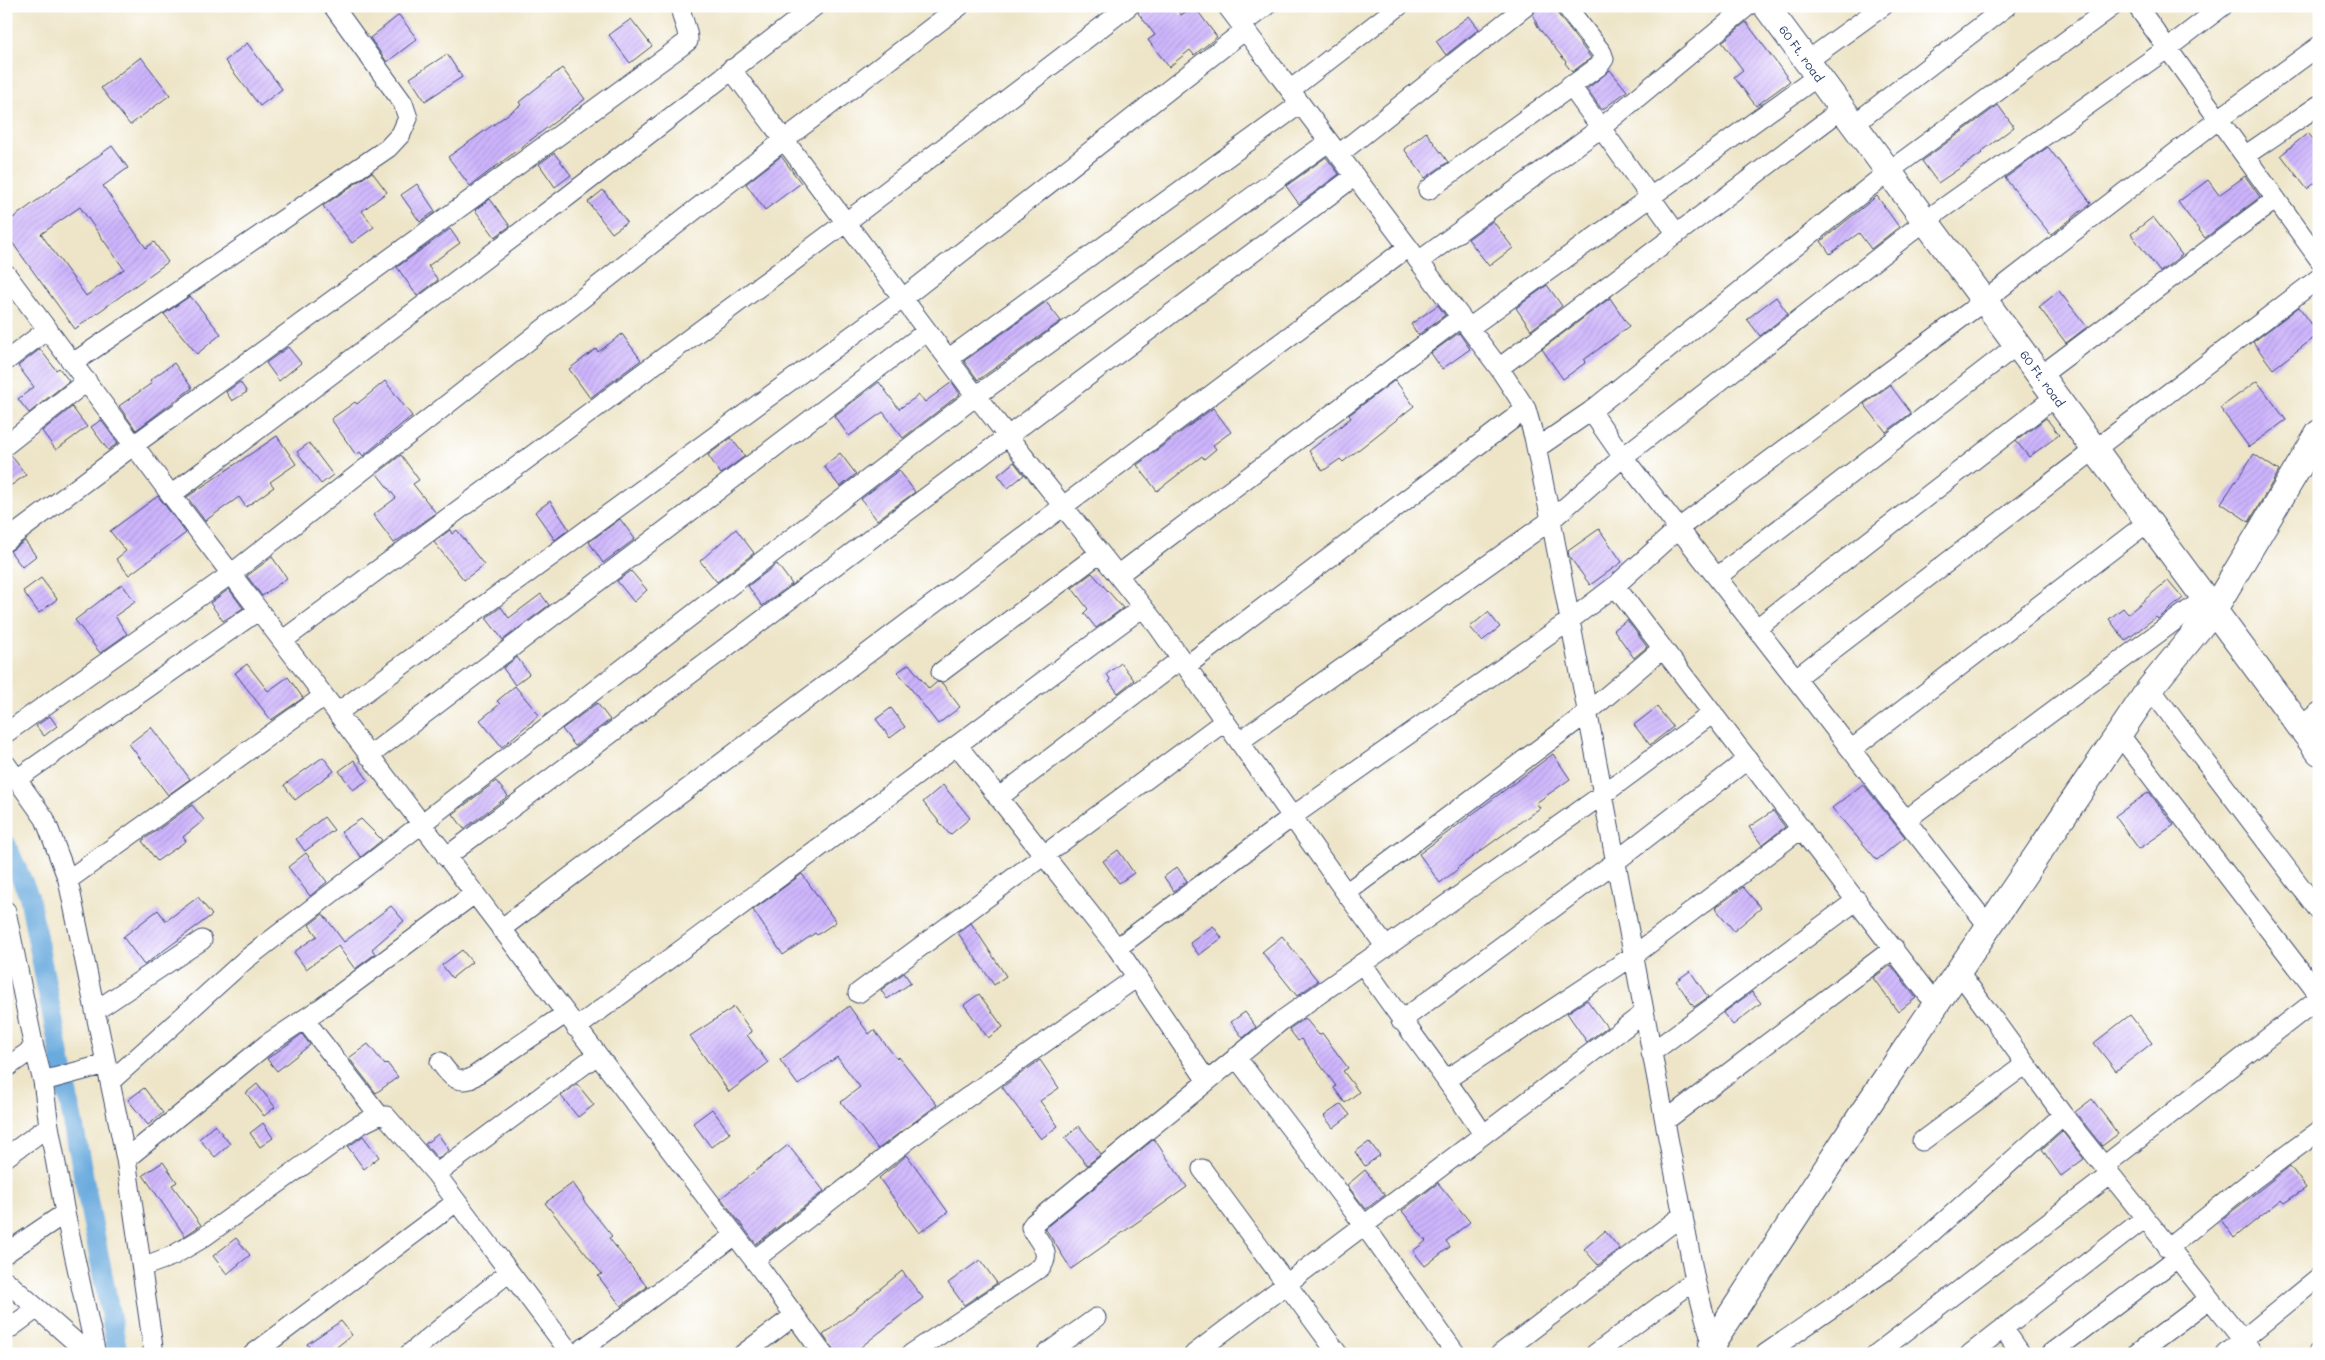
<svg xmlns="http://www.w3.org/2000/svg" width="2325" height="1360" viewBox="0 0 2325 1360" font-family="Mali,sans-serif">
  <defs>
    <pattern id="building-hatch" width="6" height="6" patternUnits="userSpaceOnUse" patternTransform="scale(1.25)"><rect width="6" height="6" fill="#cdb4fc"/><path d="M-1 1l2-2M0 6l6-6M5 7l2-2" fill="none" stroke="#af9bda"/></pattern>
  </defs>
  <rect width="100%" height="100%" fill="#fff"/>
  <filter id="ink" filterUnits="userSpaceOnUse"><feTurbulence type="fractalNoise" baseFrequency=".02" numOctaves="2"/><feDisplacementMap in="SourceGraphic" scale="10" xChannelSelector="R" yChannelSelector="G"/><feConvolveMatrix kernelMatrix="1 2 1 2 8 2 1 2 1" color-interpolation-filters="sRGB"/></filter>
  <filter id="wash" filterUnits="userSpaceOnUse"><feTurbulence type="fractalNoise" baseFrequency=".0096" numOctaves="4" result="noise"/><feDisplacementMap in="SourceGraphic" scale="20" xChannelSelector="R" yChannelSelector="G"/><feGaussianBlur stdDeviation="1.12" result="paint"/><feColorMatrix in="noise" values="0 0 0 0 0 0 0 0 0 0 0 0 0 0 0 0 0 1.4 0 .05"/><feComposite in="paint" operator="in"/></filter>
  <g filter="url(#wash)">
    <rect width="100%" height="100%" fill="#eee5c8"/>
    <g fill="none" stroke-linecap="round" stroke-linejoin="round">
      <!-- canal -->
      <path stroke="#6babde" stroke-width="20" d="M6 844 29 896 118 1354"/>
    </g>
    <g id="blocks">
      <!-- building -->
      <path fill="url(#building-hatch)" fill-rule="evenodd" d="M1140 6H1174L1181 15 1194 6 1217 37 1194 55 1190 50 1169 67 1148 40 1155 35 1138 13Z
        M1537 6H1555L1557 13 1591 58 1572 72 1565 63 1566 62 1538 27 1533 15Z
        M399 15 417 39 387 62 370 38Z
        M1469 16 1479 29 1446 55 1436 41Z
        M631 19 652 46 630 63 609 35Z
        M1746 22 1790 81 1756 106 1734 77 1743 70 1722 42Z
        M247 43 282 89 260 106 225 61Z
        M447 54 462 77 425 101 410 78Z
        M141 57 170 95 130 125 101 88Z
        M562 68 585 99 470 186 448 157 521 105 519 102Z
        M1610 70 1627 91 1602 110 1587 89Z
        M1998 105 2014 127 1981 152 1982 153 1938 183 1922 161Z
        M1426 132 1448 162 1425 178 1404 149Z
        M2308 133 2319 146V180L2307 189 2281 155Z
        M112 146 128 168 103 186 146 248 154 242 168 262 75 329 6 234V223ZM80 207 124 269 86 296 41 234Z
        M2048 147 2091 203 2051 235 2005 178Z
        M554 153 571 175 555 187 539 164Z
        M781 156 801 183 765 210 746 184Z
        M1326 157 1339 174 1299 204 1286 186Z
        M372 172 387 192 362 211 374 227 352 243 323 206Z
        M2245 176 2260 197 2205 238 2178 202 2208 180 2219 195Z
        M417 184 435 211 420 222 401 195Z
        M603 190 627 222 612 233 588 202Z
        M1877 196 1899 227 1871 249 1859 233 1830 254 1821 241Z
        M490 199 510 226 495 237 475 210Z
        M2153 217 2182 255 2160 272 2131 234Z
        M1493 221 1513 248 1489 266 1468 239Z
        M450 229 460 243 428 266 438 280 417 296 397 267Z
        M1547 285 1562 306 1531 330 1516 308Z
        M2059 291 2087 327 2066 343 2039 307Z
        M190 296 221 334 197 354 164 314Z
        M1776 297 1788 314 1760 336 1747 319Z
        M1610 298 1629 326 1584 360 1585 363 1563 379 1542 349Z
        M1046 302 1061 321 978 380 964 361Z
        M1438 305 1445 315 1418 335 1411 324Z
        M2299 307 2319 334 2273 369 2253 342Z
        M1459 333 1470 349 1442 369 1431 353Z
        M622 334 641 360 590 398 569 369 596 349 598 352Z
        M288 347 301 363 279 381 266 363Z
        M40 349 56 370 59 368 69 381 29 413 18 399 34 387 18 366Z
        M174 363 192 388 136 430 119 406 152 383 150 380Z
        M1395 380 1414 406 1343 462 1340 459 1323 471 1309 451 1351 418 1349 415Z
        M385 381 412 416 363 456 360 452 356 455 331 419 355 402 357 404Z
        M2257 381 2286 420 2249 447 2220 408Z
        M240 382 247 392 232 401 226 392Z
        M879 382 899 409 919 395 925 402 952 382 960 394 903 438 883 412 849 436 834 416Z
        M1890 385 1911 413 1886 432 1864 404Z
        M72 407 87 427 56 450 42 431Z
        M1213 408 1231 432 1213 445 1216 449 1204 459 1202 456 1157 491 1137 465Z
        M2046 418 2059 435 2029 457 2016 441Z
        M101 420 118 443 108 450 91 427Z
        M277 436 296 464 270 482 274 487 246 507 239 497 205 521 187 497Z
        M731 438 745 456 721 474 708 455Z
        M309 443 333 475 321 484 297 452Z
        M840 453 856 474 840 487 824 466Z
        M2254 454 2279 471 2249 522 2221 503Z
        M11 455 26 475 6 489V456Z
        M401 455 419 480 413 484 436 513 394 543 373 515 396 498 377 474Z
        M1014 462 1024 475 1008 488 998 475Z
        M899 470 915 492 877 520 861 499Z
        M158 496 186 533 129 575 116 559 126 551 110 531Z
        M550 501 569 529 555 540 535 512Z
        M620 519 635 539 603 563 589 542Z
        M736 529 754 553 717 582 700 561Z
        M1599 529 1622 562 1590 585 1569 556 1568 551Z
        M450 530 452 534 457 530 484 565 464 580 434 542Z
        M25 541 36 556 22 567 10 551Z
        M272 557 287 578 262 596 247 576Z
        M777 564 792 584 762 606 748 586Z
        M631 571 647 590 634 602 617 581Z
        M1092 573 1123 608 1096 628 1084 613 1088 609 1072 588Z
        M41 578 57 599 39 613 23 591Z
        M2168 580 2183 598 2158 619 2156 617 2125 641 2109 619 2123 608 2128 614Z
        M122 584 135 602 115 616 127 634 100 653 75 620Z
        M229 589 243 608 223 621 210 603Z
        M541 594 549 605 503 640 486 618 501 607 509 618Z
        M1488 612 1500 627 1482 641 1470 627Z
        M1627 620 1647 647 1634 658 1614 630Z
        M517 657 529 674 515 685 503 668Z
        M1121 663 1134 680 1118 693 1109 681 1110 679 1107 674Z
        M247 664 268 691 288 677 303 698 271 720 235 673Z
        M909 664 929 689 937 682 942 683 960 707 938 724 898 672Z
        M515 686 539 715 502 747 480 720 500 704 497 701Z
        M597 703 610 720 575 746 562 729Z
        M1657 707 1673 727 1650 745 1634 725Z
        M891 708 905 727 890 738 876 719Z
        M50 716 57 726 44 736 36 726Z
        M151 727 190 779 168 795 129 744Z
        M1553 754 1570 779 1536 803 1540 808 1457 868 1458 869 1440 883 1419 854Z
        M323 757 334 771 295 800 284 785Z
        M354 760 368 780 353 790 339 771Z
        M496 781 508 796 464 829 453 814Z
        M1863 784 1905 837 1877 860 1832 808Z
        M943 785 970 818 950 835 923 802Z
        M2149 792 2174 825 2139 849 2115 816Z
        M192 805 204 820 183 837 186 841 157 861 142 841Z
        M1773 811 1785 827 1762 845 1749 827Z
        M324 817 334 830 305 851 296 839Z
        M361 819 382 840 361 857 341 832Z
        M1118 850 1134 873 1119 883 1103 861Z
        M306 853 327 882 310 896 288 867Z
        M1177 867 1187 881 1174 891 1164 877Z
        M802 874 836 922 817 935 815 933 783 955 753 910Z
        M1743 887 1761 908 1734 931 1715 908Z
        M198 897 212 915 144 965 123 937 158 910 166 921Z
        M391 906 404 921 372 949 375 954 355 969 338 946 306 969 294 952 317 936 309 925 323 914 344 942Z
        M971 923 1006 976 994 985 958 933Z
        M1213 926 1222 938 1199 955 1190 943Z
        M1282 936 1318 981 1297 996 1262 952Z
        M462 950 472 962 452 978 442 965Z
        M1891 965 1916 998 1898 1012 1873 978Z
        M1690 971 1708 997 1694 1007 1676 981Z
        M904 973 911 983 887 999 881 990Z
        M1752 992 1761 1003 1733 1025 1723 1013Z
        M979 994 1003 1027 988 1038 964 1005Z
        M1587 1000 1607 1027 1587 1042 1567 1013Z
        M849 1006 869 1034 874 1030 897 1059 899 1057 937 1105 878 1149 841 1102 860 1087 837 1057 798 1085 780 1060Z
        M734 1007 752 1032 747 1035 768 1063 729 1092 690 1036Z
        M1245 1012 1256 1027 1243 1038 1231 1022Z
        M2130 1015 2152 1043 2116 1071 2094 1043Z
        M1305 1018 1319 1035 1322 1033 1348 1068 1343 1071 1359 1092 1345 1103 1334 1088 1336 1086 1301 1039 1298 1041 1289 1029Z
        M302 1034 310 1045 277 1071 267 1059Z
        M368 1044 385 1065 387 1063 398 1077 376 1093 349 1058Z
        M1040 1060 1059 1088 1040 1101 1058 1126 1041 1139 1002 1087Z
        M257 1084 275 1107 264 1116 246 1093Z
        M577 1084 594 1105 578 1117 561 1096Z
        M144 1088 163 1113 148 1125 128 1100Z
        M2092 1099 2118 1134 2102 1146 2075 1112Z
        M1341 1104 1350 1115 1333 1128 1324 1116Z
        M712 1109 730 1133 711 1147 693 1123Z
        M263 1123 273 1138 260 1147 250 1133Z
        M215 1125 230 1144 215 1157 199 1139Z
        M1079 1126 1101 1154 1087 1165 1065 1138Z
        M2062 1131 2084 1159 2061 1176 2042 1149Z
        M438 1134 449 1150 438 1159 425 1144Z
        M363 1136 379 1157 364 1169 348 1147Z
        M1154 1139 1187 1187 1071 1269 1045 1228Z
        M1369 1142 1380 1155 1365 1166 1355 1152Z
        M788 1145 824 1191 756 1244 721 1198Z
        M907 1155 948 1212 919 1233 879 1178Z
        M163 1162 177 1182 172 1185 201 1225 185 1236 143 1175Z
        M2290 1166 2306 1188 2284 1203 2281 1200 2234 1238 2221 1220Z
        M1365 1170 1385 1195 1366 1209 1347 1185Z
        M573 1183 584 1199 583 1200 612 1236 609 1238 647 1287 621 1306 598 1276 602 1274 545 1203Z
        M1438 1183 1470 1222 1446 1241 1450 1247 1425 1266 1413 1251 1426 1241 1402 1211Z
        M1605 1231 1620 1249 1598 1265 1584 1249Z
        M236 1238 250 1255 227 1274 213 1256Z
        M980 1260 997 1283 964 1305 948 1283Z
        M902 1271 923 1298 852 1354H837L823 1335Z
        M341 1321 352 1335 328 1354H314L307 1344Z"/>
    </g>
  </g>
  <g filter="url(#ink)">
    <use href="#blocks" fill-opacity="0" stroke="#3b4a6e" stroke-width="1"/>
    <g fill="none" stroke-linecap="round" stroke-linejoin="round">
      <!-- street casing -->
      <g stroke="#3b4a6e" stroke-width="21">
        <path id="street" d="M1227 6 1499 368 1526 409 1534 437 1551 520 1695 1280 1712 1344
          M2137 6 2319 259
          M1241 25 1266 6
          M1807 61 1883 6
          M731 69 976 396 1157 625 1346 893 1386 947
          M1570 85 1677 234
          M1290 90 1399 6
          M1853 125 2007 6
          M1339 154 1526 6
          M2246 155 2319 105
          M1428 190 1599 66 1604 59 1602 53 1566 6
          M1419 261 1602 127 1748 6
          M6 274 171 495 754 1260 823 1354
          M1469 328 1818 76
          M948 359 1300 104
          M6 361 48 329
          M73 363 388 148 401 134 408 118 403 103 333 6
          M1499 368 1842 109
          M2040 376 2276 199
          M6 445 87 381
          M1537 448 1591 411
          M171 495 567 197 815 6
          M6 541 134 445 680 47 688 41C689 28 680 19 681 6
          M1118 575 1461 317
          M1717 577 2017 345
          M1615 586 1936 1005
          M1757 628 2055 397
          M282 641 845 223 1129 6
          M1186 666 1526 409
          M941 672 1100 553
          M1796 678 2319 278
          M2150 688 2319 911
          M337 713 902 299 1245 30
          M2300 727 2319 712
          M6 733 231 574 784 140 960 6
          M2119 734 2319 995
          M1240 741 1551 520 1623 457 1925 221 2168 48 2223 6
          M957 745 1117 948 1207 1081
          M1852 749 2148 522
          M369 756 927 331
          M6 764 45 819 68 880 126 1159 154 1354
          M17 779 259 610
          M998 798 1181 659
          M1907 819 2204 599
          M446 857 1355 176
          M68 880 324 696
          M1346 893 1587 713 1663 648
          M6 911 34 1048 43 1081 49 1126 65 1213 96 1354
          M1989 927 1623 457 1591 411 1888 172 2113 6
          M501 929 1408 247
          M1117 948 1293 816 1569 621 1615 586 1679 528 1984 301 2219 119 2319 46
          M1362 963C1401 1021 1445 1075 1483 1134
          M1959 972 2063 1115 2254 1354
          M858 993 1225 721
          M95 1011 202 940
          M304 1019 379 1115
          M1401 1021 1615 862 1748 759
          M576 1028 1143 607
          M1651 1053 1857 900
          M1236 1057 1364 1225 1456 1354
          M440 1062C449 1074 454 1083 470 1079L565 1014
          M6 1068 34 1048
          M1447 1079 1633 956 1802 828
          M43 1081 106 1064
          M110 1082 245 960 976 396 1328 142
          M1665 1121 1894 948
          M1922 1141 2026 1064
          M6 1157 49 1126
          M126 1159 267 1044 321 1008 474 894
          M2104 1166 2319 998
          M1202 1169 1338 1354
          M436 1174 597 1055
          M2168 1248 2254 1179 2319 1131
          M6 1253 65 1213
          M754 1260 913 1136 1137 977
          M142 1267 172 1256 201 1239 359 1125 379 1115 386 1116 436 1174 571 1354
          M6 1281 89 1354
          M2003 1328 2021 1354
          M6 1331 36 1309
          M253 1354 456 1202
          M409 1354 509 1272
          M576 1354 734 1236
          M743 1354 794 1316
          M911 1354 1041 1267C1053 1252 1037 1241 1031 1227L1034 1223 1281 1021 1602 795 1713 713
          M1046 1354 1096 1318
          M1194 1354 1644 1013
          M1500 1354 1683 1215
          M1595 1354 1695 1280
          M1765 1354 1885 1271 1920 1243 2063 1115
          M1876 1354 2110 1175
          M1970 1354 2145 1218
          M2050 1354 2177 1258
          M2136 1354 2209 1299
          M2225 1354 2319 1277
          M2317 1354 2319 1352"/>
      </g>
      <!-- secondary casing -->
      <g stroke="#3b4a6e" stroke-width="28">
        <path id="secondary" d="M1766 6 2319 752
          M1713 1354 1712 1344 1868 1105 2150 688 2213 611 2319 433"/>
      </g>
      <!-- street -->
      <use href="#street" stroke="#fff" stroke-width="19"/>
      <!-- secondary -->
      <use href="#secondary" stroke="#fff" stroke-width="26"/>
    </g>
  </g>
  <g text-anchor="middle" stroke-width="4.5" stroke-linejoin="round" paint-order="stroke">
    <!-- street labels -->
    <g font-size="12" fill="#1b2f5e" stroke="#fff">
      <text transform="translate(1801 54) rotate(54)" y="4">60 Ft. road</text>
      <text transform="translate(2042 379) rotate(54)" y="4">60 Ft. road</text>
    </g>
  </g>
  <!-- margin -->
  <rect width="2325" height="1360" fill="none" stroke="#fff" stroke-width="25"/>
</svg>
